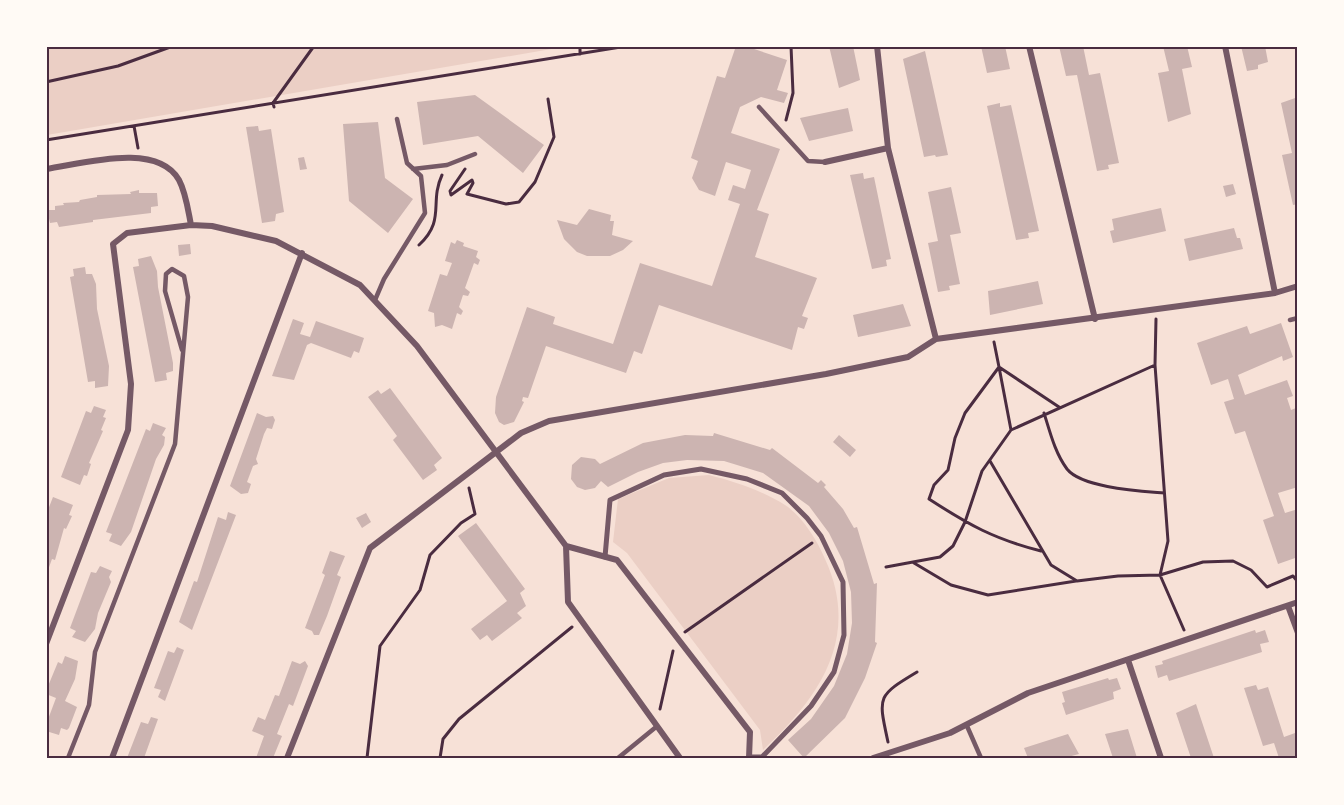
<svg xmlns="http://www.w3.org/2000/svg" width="1344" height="805" viewBox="0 0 1344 805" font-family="'IBM Plex Sans',sans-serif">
  <rect width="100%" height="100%" fill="#f7e1d7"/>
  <!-- green -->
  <path fill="#ebcfc5" d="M47 47H563L47 135Z
    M709 475C736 482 761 490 785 505 802 516 817 540 825 559 861 637 820 697 763 750L760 730 627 553 613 542 618 499 669 478Z"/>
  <!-- building -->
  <path fill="#ccb4b1" d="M736 46H745L787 60 777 90 788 93 784 103 761 97 740 107 731 133 780 149 757 210 769 214 755 257 817 278 802 316 808 318 804 329 798 327 792 350 659 305 642 354 634 351 626 373 546 346 528 398 523 397 522 401 524 402 514 422 504 425 499 422 495 413 496 397 527 307 555 317 553 324 613 344 640 263 712 286 740 204 728 200 733 185 745 189 751 170 726 162 715 196 699 190 692 178 698 161 691 158 717 76 725 78Z
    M829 46H853L860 80 839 88Z
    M981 46H1005L1010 69 987 73Z
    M1059 46H1083L1089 75 1100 73 1119 163 1108 165 1109 169 1097 171 1077 75 1066 76Z
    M1163 46H1187L1192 67 1182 69 1191 114 1168 122 1158 73 1169 71Z
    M1241 46H1265L1268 62 1258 65V69L1247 71Z
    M925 51 948 155 936 157 935 155 924 157 903 59Z
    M475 95 544 145 523 173 478 136 423 145 417 102Z
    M1298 97V204L1293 205 1282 155 1292 153 1281 103Z
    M1000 103V107L1011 105 1039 231 1028 233 1029 238 1016 240 987 106Z
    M848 108 853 131 809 141 800 118Z
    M378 122 385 178 413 199 388 233 349 201 343 124Z
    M258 126 259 131 271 129 284 212 276 214 275 221 262 223 246 127Z
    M304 157 307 169 300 170 298 158Z
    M863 173 864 179 874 177 891 259 886 260 887 266 872 269 850 175Z
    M1233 184 1236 194 1226 197 1223 186Z
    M951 187 961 233 950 235 960 284 949 286 950 290 938 292 928 243 938 241 928 192Z
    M139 190V193H157L158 206 151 207V213L93 220V222L59 227 57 222 50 223 47 210H55V206L64 205 63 203 79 202 80 200 97 197V195L131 194 130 192Z
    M1161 208 1166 231 1113 243 1110 231 1114 230 1112 219Z
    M589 209 611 215 610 221H614L612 235 633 241 623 250 610 256H587L577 252 564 239 557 220 577 225Z
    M1234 228 1237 238H1240L1243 249 1189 261 1184 239Z
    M457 240 464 243 463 246 478 251 476 257 480 260 478 265 474 263 465 288 470 292 468 296 463 295 459 307 463 311 461 315 457 313 452 329 442 325 435 327 434 313 428 311 440 274 447 276 452 263 445 261 451 242 455 244Z
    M190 244 191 254 179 256 178 245Z
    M151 256 157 271 158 287 173 363V371L166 373 167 380 155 382 133 267 139 266 138 259Z
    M85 267 86 274H92L96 284 97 309 109 366 108 386 95 388V381L88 382 70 277 74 276 73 269Z
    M1038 281 1043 304 990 315 988 291Z
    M903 304 911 326 858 337 853 315Z
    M293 319 304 323 300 334 310 337 316 321 364 338 359 353 354 351 351 358 311 343 307 345 294 380 272 376Z
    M1281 323 1293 357 1283 361 1282 356 1238 375 1245 395 1287 380 1293 396 1287 398 1291 410 1296 408 1298 411V487L1278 493 1285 513 1298 509V557L1278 564 1263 520 1274 516 1245 431 1235 434 1224 402 1234 399 1228 379 1211 385 1197 343 1247 326 1250 334Z
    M390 388 442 458 434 465 437 470 423 480 393 440 397 436 368 397 378 390 381 394Z
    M94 406 106 410 103 417 106 418 101 430 103 431 89 463 91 464 87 476 84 475 80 485 61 477 86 411 91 413Z
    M257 413 266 417 273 416 275 420 272 429 267 428 264 434 256 459 258 464 253 466 247 482 251 484 248 493 241 494 230 486Z
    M153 423 166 428 162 435 165 437 164 445 156 459 131 532 121 546 109 541 112 534 106 532 146 429 150 431Z
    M714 433 770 450 772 448 818 483 821 480 826 485 824 487 843 509 854 528 857 527 874 584 877 583 875 642 877 643 865 678 845 718 804 758 788 740 811 719 834 686 847 654 852 623 851 592 843 561 829 533 809 506 763 473 724 461 687 460 663 463 638 472 608 487 601 481 595 488 585 490 577 487 571 479 572 465 581 457 595 459 600 464 643 443 685 435 713 436Z
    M839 435 856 450 850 457 833 442Z
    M53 497 73 505 69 515 72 516 66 529 64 528 55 560 52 559 48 570 46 515Z
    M228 512 236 515 192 630 179 622 194 581 197 582 218 517 226 520Z
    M366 513 371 522 362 528 356 518Z
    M476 523 525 589 520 593 526 606 517 613 522 618 492 641 487 635 480 640 471 629 507 601 458 536Z
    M330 551 345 556 337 575 341 577 327 616 319 635H314L312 631 305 628 325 575 322 573Z
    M100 566 112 571 109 577 111 582 98 613 95 629 85 642 72 637 76 631 70 628 91 572 96 573Z
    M1255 630 1256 633 1265 630 1269 642 1260 644 1262 652 1169 681 1167 675 1158 678 1155 666 1163 664 1162 661Z
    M177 647 184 650 165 701 158 697 161 690 154 688 168 651 174 653Z
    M65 656 78 661 75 679 65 701 77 707 69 728 67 730 61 728 59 735 46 731 49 723 47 722 56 698 46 694V691L58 662 62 664Z
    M292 661 300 664 305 661 308 666 293 706 289 704 277 734 282 736 273 758H256L264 736 252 731 258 717 265 720 275 695 279 696Z
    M1108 678 1109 680 1117 678 1121 689 1113 692 1114 699 1066 715 1062 703 1065 702 1062 692Z
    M1256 685 1258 690 1268 687 1284 737 1295 733 1298 758H1279L1274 743 1263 746 1244 688Z
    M1196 704 1214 758H1191L1176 713Z
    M151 717 158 719 144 758H127L141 722 148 724Z
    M1128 729 1137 758H1113L1105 734Z
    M1068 734 1079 754 1064 758H1028L1024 748Z"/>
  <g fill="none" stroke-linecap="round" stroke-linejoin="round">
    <!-- path -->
    <path stroke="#4a2c40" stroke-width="3" d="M580 46V54
      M46 82 118 66 173 46
      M274 107 273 103 314 46
      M786 120 793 93 791 46
      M134 126 138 148
      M46 140 627 46
      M465 169 450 191 451 195 472 180 473 183 467 194 506 204 519 202 535 182 554 137 548 99
      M419 245C446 220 429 203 442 175
      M1156 319 1155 365 1168 541 1160 575 1184 630
      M994 342 999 367 965 413 955 438 948 470 934 485 929 499C969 525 994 539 1041 551
      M999 367 1059 407
      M999 367 1011 430
      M1044 413C1050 432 1055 453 1067 469 1082 488 1141 491 1164 493
      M990 461 1051 565 1077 581 1118 576 1160 575 1203 562 1233 561 1251 570 1267 587 1293 576 1298 582
      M914 563 951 585 988 595 1076 581
      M886 567 940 557 953 546 965 522 982 471 1011 430 1155 365
      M685 632 812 543
      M660 709 673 651
      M888 742C878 696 877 696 917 672
      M367 758 380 646 420 590 430 555 461 523 475 514 469 488
      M440 758 443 739 459 719 572 627"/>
    <!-- service -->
    <path stroke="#755966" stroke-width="4.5" d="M759 107 808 161 825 162
      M413 169 447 165 475 154
      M375 300 384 279 425 213 421 176 407 163 397 119
      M1290 320 1298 318
      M967 726 981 758
      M68 758 89 705 95 652 175 444 188 297 184 276 172 269 166 274 165 291 182 350
      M618 758 656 727"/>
    <!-- pedestrian -->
    <path stroke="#755966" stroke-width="5" d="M605 557 610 500 664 475 701 469 747 479 782 493 807 518 821 536 843 582 844 635 834 672 811 706 762 757H749"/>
    <!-- minor -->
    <path stroke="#755966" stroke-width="6" d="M877 46 888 148 936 339
      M1029 46 1095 319
      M1225 46 1275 293
      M825 162 888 148
      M46 169C82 164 157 141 179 180 186 193 188 210 191 225
      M566 546 617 560 750 732 749 758
      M1288 606 1298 633
      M46 644 128 430 131 384 113 244 127 233 191 225 212 226 276 241 360 285 417 346 566 546 568 602 680 758
      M1128 660 1161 758
      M112 758 302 253
      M287 758 370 548 521 433 549 421 826 374 908 357 936 339 1275 293 1298 286
      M873 758 950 733 1028 693 1298 602"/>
  </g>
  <!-- border -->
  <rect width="1344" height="805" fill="none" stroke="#fffaf5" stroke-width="96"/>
  <rect x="48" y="48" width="1248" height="709" fill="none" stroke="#4a2c40" stroke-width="2"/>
</svg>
